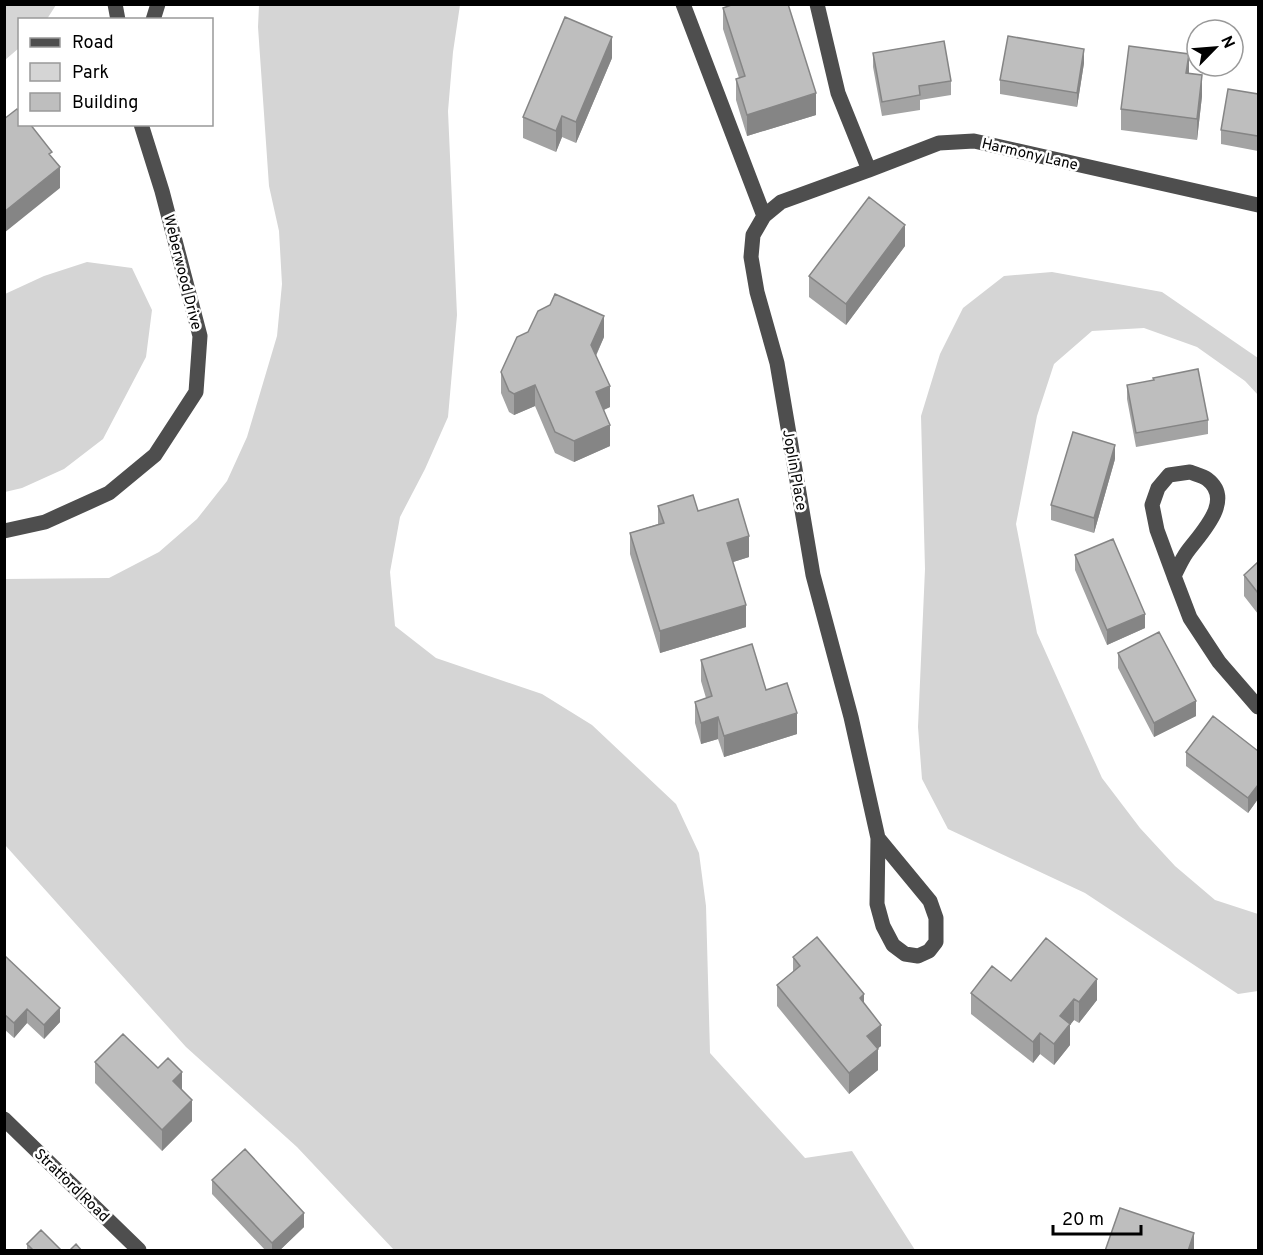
<svg xmlns="http://www.w3.org/2000/svg" width="1263" height="1255" viewBox="0 0 1263 1255" font-family="Overpass,sans-serif">
  <rect width="100%" height="100%" fill="#fff"/>
  <!-- green -->
  <path fill="#d5d5d5" d="M5 4 56 5 47 19 20 20 19 48 5 60Z
    M259 5H460L453 52 448 111 457 315 448 417 425 469 400 517 390 572 395 626 436 658 542 694 592 725 676 804 699 853 706 906 710 1053 805 1158 852 1151 915 1250H394L297 1147 186 1047 5 845V579L109 578 159 552 197 519 227 481 247 437 277 336 282 284 279 231 269 186 258 27Z
    M87 262 132 268 152 310 146 357 103 439 64 469 22 488 5 492V294L44 276Z
    M1052 272 1162 292 1258 358V395L1245 381 1197 347 1144 328 1092 331 1054 364 1037 416 1016 524 1037 633 1102 778 1140 828 1175 866 1215 900 1258 914V991L1238 994 1085 893 948 829 922 779 918 727 925 569 921 416 940 354 963 308 1004 276Z"/>
  <g fill="none" stroke-linecap="round" stroke-linejoin="round">
    <!-- minor -->
    <path stroke="#4e4e4e" stroke-width="15" d="M115 4 118 20
      M683 4 764 216
      M817 4 838 93 869 170 939 143 974 141 1258 205
      M153 20 158 4
      M869 170 781 202 764 216 753 235 751 257 757 292 777 363 813 575 851 717 878 838 877 904 883 926 893 945 905 954 918 956 929 951 936 942V918L930 901 878 838
      M1190 472C1195 474 1203 476 1207 479 1235 500 1201 533 1187 552 1182 559 1178 568 1174 576L1157 530 1152 505 1158 488 1169 475Z
      M4 531 45 522 109 493 155 455 196 392 200 336 162 191 141 124
      M1174 576 1190 618 1219 662 1258 707
      M4 1119 139 1250"/>
  </g>
  <!-- wall -->
  <path fill="#a3a3a3" d="M723 8 816 115 747 136 736 100V79L739 78 723 29Z
    M873 53 951 81V95L920 100V110L882 116 873 67Z
    M612 58 576 143 562 137 556 152 523 138V117Z
    M1084 63 1077 107 1000 94V80Z
    M1189 73 1202 96 1197 140 1121 130V109Z
    M1258 94V151L1221 144V130Z
    M905 246 846 325 809 297V276Z
    M604 337 596 356 610 407 604 410 610 446 574 462 555 453 535 406 514 415 509 412 501 393V372Z
    M1127 385 1208 420V434L1136 447 1127 399Z
    M1115 459 1094 533 1051 520V505Z
    M658 506 698 511 749 557 733 562 746 627 660 653 630 554V533L658 524Z
    M1075 555 1145 628 1107 645 1075 570Z
    M1258 562V614L1244 596V575Z
    M1118 653 1196 716 1154 737 1118 668Z
    M701 660 766 690 797 734 724 757 718 739 701 744 695 723V702L706 698 701 681Z
    M1258 751V799L1248 813 1186 766V752Z
    M4 955 60 1022 44 1039 27 1023 14 1038 4 1029Z
    M793 957 864 1003 881 1046 878 1048V1070L849 1094 777 1006V985L793 972Z
    M1011 981 1097 1000 1079 1023 1074 1020 1070 1025V1045L1054 1065 1040 1054 1033 1063 971 1014V993Z
    M95 1062 158 1068 182 1089 192 1121 162 1151 95 1083Z
    M212 1180 304 1227 279 1251H266L212 1194Z
    M27 1244 62 1251H27Z"/>
  <!-- shaded-wall -->
  <path fill="#858585" d="M612 37V58L576 143V122Z
    M1084 49V63L1077 107V93Z
    M1189 54V75L1186 73Z
    M1202 75V96L1197 140V119Z
    M816 93V115L747 136V115Z
    M562 116V137L556 152V131Z
    M60 167V188L4 233V212Z
    M905 225V246L846 325V304Z
    M604 316V337L591 366V345Z
    M535 385V406L514 415V394Z
    M610 386V407L596 413V392Z
    M610 425V446L574 462V441Z
    M1115 445V459L1094 533V518Z
    M749 536V557L727 564V543Z
    M746 605V627L660 653V631Z
    M1145 614V628L1107 645V630Z
    M1196 701V716L1154 737V723Z
    M797 713V734L724 757V736Z
    M718 717V739L701 744V723Z
    M1258 785V799L1248 813V798Z
    M1097 979V1000L1079 1023V1002Z
    M864 994V1016L860 998Z
    M1074 999V1020L1070 1025V1045L1054 1065V1044L1060 1016Z
    M60 1008V1022L44 1039V1025Z
    M27 1009V1023L14 1038V1023Z
    M881 1025V1046L867 1057V1036Z
    M1040 1033V1054L1033 1063V1042Z
    M878 1049V1070L849 1094V1073Z
    M182 1072V1093L173 1081Z
    M192 1100V1121L162 1151V1130Z
    M304 1213V1227L279 1251H272V1243Z
    M1194 1233V1251H1188Z"/>
  <!-- building -->
  <path fill="#bebebe" stroke="#858585" stroke-width="1.5" d="M734 4H788L816 93 747 115 736 79 745 76 723 8Z
    M565 17 612 37 576 122 562 116 556 131 523 117Z
    M1008 36 1084 49 1077 93 1000 80Z
    M944 41 951 81 919 86 920 95 882 102 873 53Z
    M1129 46 1189 54 1186 73 1202 75 1197 119 1121 109Z
    M1228 89 1258 94V136L1221 130Z
    M17 109 20 112V124H30L52 152 49 154 60 167 4 212V119Z
    M869 197 905 225 846 304 809 276Z
    M555 294 604 316 591 345 610 386 596 392 610 425 574 441 555 432 535 385 514 394 509 391 501 372 517 337 528 332 538 311 550 305Z
    M1198 369 1208 420 1136 433 1127 385 1154 380 1153 378Z
    M1073 432 1115 445 1094 518 1051 505Z
    M693 495 698 511 738 499 749 536 727 543 746 605 660 631 630 533 664 523 658 506Z
    M1113 539 1145 614 1107 630 1075 555Z
    M1258 562V593L1244 575Z
    M1159 632 1196 701 1154 723 1118 653Z
    M752 644 766 690 787 683 797 713 724 736 718 717 701 723 695 702 712 696 701 660Z
    M1213 716 1258 751V785L1248 798 1186 752Z
    M817 937 864 994 860 998 881 1025 867 1036 878 1049 849 1073 777 985 800 966 793 957Z
    M1046 938 1097 979 1079 1002 1074 999 1060 1016 1070 1024 1054 1044 1040 1033 1033 1042 971 993 992 966 1011 981Z
    M4 955 60 1008 44 1025 27 1009 14 1023 4 1014Z
    M123 1034 158 1068 168 1058 182 1072 173 1081 192 1100 162 1130 95 1062Z
    M245 1149 304 1213 272 1243 212 1180Z
    M1120 1208 1194 1233 1188 1251H1105Z
    M41 1230 62 1251H34L27 1244Z
    M76 1244 82 1251H69Z"/>
  <g text-anchor="middle" stroke-width="5" stroke-linejoin="round" paint-order="stroke">
    <!-- street labels -->
    <g font-size="15" fill="#000" stroke="#fff">
      <text transform="translate(1030 154) rotate(13)" y="5">Harmony Lane</text>
      <text transform="translate(183 272) rotate(76)" y="5">Weberwood Drive</text>
      <text transform="translate(795 470) rotate(80)" y="5">Joplin Place</text>
      <text transform="translate(72 1185) rotate(44)" y="5">Stratford Road</text>
    </g>
  </g>
  <!-- border -->
  <rect width="1263" height="1255" fill="none" stroke="#000000" stroke-width="12"/>
  <!-- legend -->
  <rect x="18" y="18" width="195" height="108" fill="#ffffff" stroke="#999999" stroke-width="1.5"/>
  <rect x="30" y="38" width="30" height="9" fill="#4e4e4e" stroke="#999999" stroke-width="1.5"/>
  <text x="72" y="48" font-size="18" fill="#000000">Road</text>
  <rect x="30" y="63" width="30" height="18" fill="#d5d5d5" stroke="#999999" stroke-width="1.5"/>
  <text x="72" y="78" font-size="18" fill="#000000">Park</text>
  <rect x="30" y="93" width="30" height="18" fill="#bebebe" stroke="#999999" stroke-width="1.5"/>
  <text x="72" y="108" font-size="18" fill="#000000">Building</text>
  <!-- north arrow -->
  <g transform="translate(1215 48) rotate(65)"><circle r="28" fill="#ffffff" stroke="#999999" stroke-width="1.5"/>
  <path d="M0-4.5L10 22L0 15L-10 22Z" fill="#000000"/>
  <text y="-9" font-size="16" font-weight="bold" text-anchor="middle" fill="#000000">N</text>
  </g>
  <!-- scale -->
  <path d="M1053 1225v9h88v-9" fill="none" stroke="#000000" stroke-width="3"/>
  <text x="1062" y="1225" font-size="18" fill="#000000" stroke="#ffffff" stroke-width="4.5" paint-order="stroke">20 m</text>
</svg>
